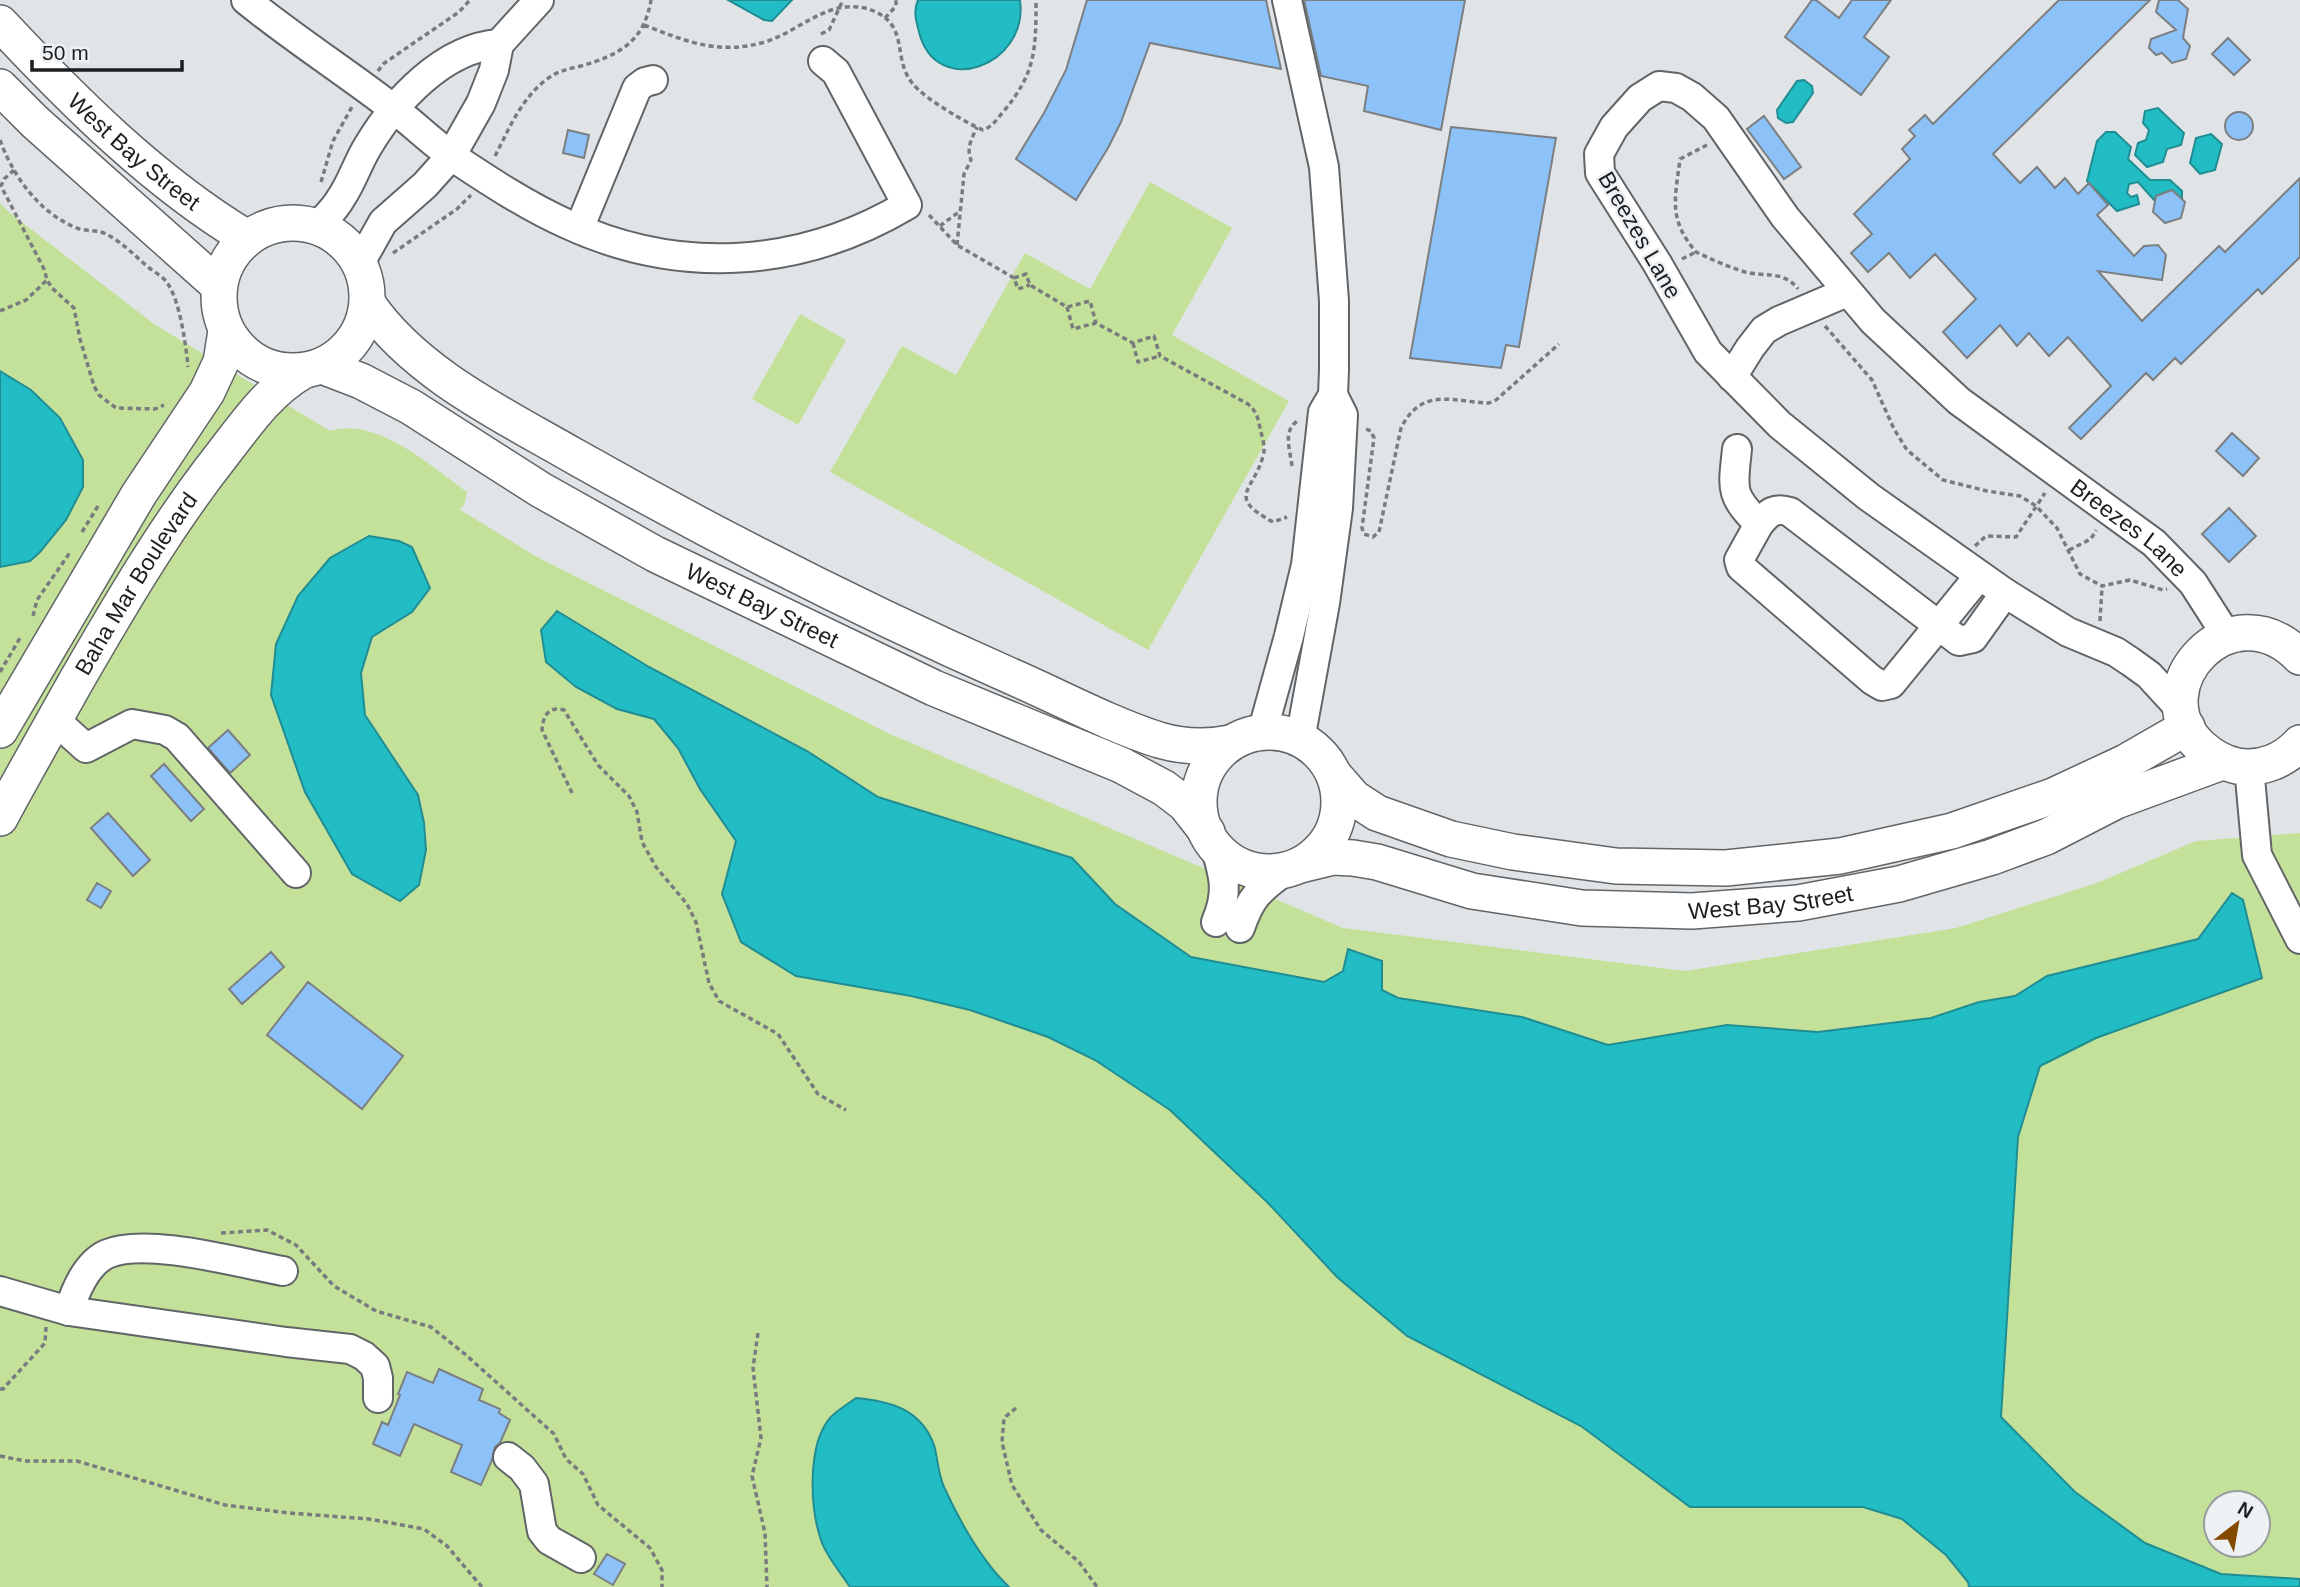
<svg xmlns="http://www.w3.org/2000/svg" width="2300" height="1587" viewBox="0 0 2300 1587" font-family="Arial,sans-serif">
  <rect width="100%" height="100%" fill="#e0e4e7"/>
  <!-- green -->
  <path fill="#c4e19a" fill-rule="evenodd" d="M1150 182 1232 228 1172 335 1289 401 1148 650 830 472 902 346 956 375 1025 253 1090 289Z
    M0 203 10 213 154 324 330 431C376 416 431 466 467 492L464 506 459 509 535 556 890 734 1343 928 1685 971 1956 928 2097 883 2196 841 2300 833V1587H0ZM2216 1503H2258V1545H2216Z
    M800 314 846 340 798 425 752 399Z"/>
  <!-- water -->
  <path fill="#22bdc4" stroke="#208d93" stroke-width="2" d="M728 0H792L772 21 764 20Z
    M918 0H1020C1029 66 936 100 919 32 916 20 913 11 918 0Z
    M1804 80 1812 86 1813 93 1793 122 1786 123 1778 118 1777 110 1797 81Z
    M2158 108 2184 133 2181 145 2167 149 2163 162 2147 167 2135 155 2138 143 2146 140 2149 130 2143 123 2145 111Z
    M2106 132H2115L2131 147 2128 159 2150 180H2170L2182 191V199L2172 190 2156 196 2155 201 2138 182 2129 184 2127 193 2131 197 2137 195 2139 204 2117 211 2087 181 2097 141Z
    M2211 134 2222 144 2215 170 2200 174 2190 163 2196 138Z
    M0 371 31 390 60 418 83 460V487L66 520 40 552 30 561 0 567Z
    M369 536 399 541 412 547 430 588 412 612 372 637 361 673 365 715 418 795 424 823 426 850 419 885 400 901 352 874 305 792 271 695 276 644 298 596 330 558Z
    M557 611 649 667 807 751 878 797 1072 858 1115 904 1191 957 1324 982 1343 971 1348 949 1382 961V990L1398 998 1522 1017 1608 1045 1727 1025 1818 1032 1931 1018 1979 1002 2015 996 2047 976 2198 939 2232 893 2243 900 2262 978 2096 1038 2040 1066 2018 1137 2001 1417 2075 1492 2145 1543 2221 1574 2300 1579V1587H1969L1968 1582 1946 1555 1902 1519 1863 1507H1690L1581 1426 1407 1336 1337 1277 1268 1203 1170 1110 1095 1060 1048 1037 970 1010 911 996 796 976 741 942 722 894 736 841 700 789 678 748 654 719 617 709 576 687 546 662 541 630Z
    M856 1398C890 1401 921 1409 934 1445 938 1459 938 1474 944 1487 960 1522 981 1560 1009 1587H850C841 1573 826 1556 821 1540 810 1508 807 1445 830 1418 837 1410 848 1404 856 1398Z"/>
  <!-- building -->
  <path fill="#8cc2f7" stroke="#7c7f82" stroke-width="2" d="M1087 0H1266L1281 69 1150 43 1121 122 1108 148 1076 200 1016 159 1044 113 1066 70Z
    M1304 0H1465L1441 130 1364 111 1368 86 1321 76Z
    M1812 0H1816L1839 18 1852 0H1891L1864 37 1889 57 1861 95 1785 37Z
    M2059 0H2150L1993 154 2020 183 2037 167 2055 188 2065 178 2078 194 2089 183 2108 205 2097 215 2134 256 2144 246 2158 245 2166 255 2162 280 2098 271 2142 321 2219 246 2225 252 2300 178V257L2262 294 2258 289 2181 364 2175 358 2153 380 2146 373 2081 439 2069 428 2111 386 2068 337 2049 356 2029 333 2017 346 2000 325 1967 358 1943 332 1976 299 1935 254 1910 278 1889 253 1868 272 1851 253 1872 234 1854 214 1910 159 1902 149 1915 136 1909 130 1925 115 1933 124Z
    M2159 0H2178L2188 9 2183 38 2190 46 2186 59 2172 63 2162 53 2156 55 2149 48 2151 39 2176 30 2156 12Z
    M2228 38 2250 60 2234 75 2212 54Z
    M2225 126a14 14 0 1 1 28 0a14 14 0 1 1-28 0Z
    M1764 116 1801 167 1784 179 1747 129Z
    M1451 127 1556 138 1519 347 1506 345 1501 368 1410 358Z
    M568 130 589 135 584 158 563 153Z
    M2172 190 2185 202 2181 218 2165 223 2153 212 2155 201 2156 196Z
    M2232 433 2259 458 2243 476 2216 451Z
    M2229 508 2256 536 2229 562 2202 534Z
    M228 730 250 755 230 773 208 748Z
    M164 764 204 809 191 821 151 776Z
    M108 813 150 860 133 876 91 828Z
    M97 883 111 891 101 908 87 900Z
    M271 952 284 967 242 1004 229 989Z
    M308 982 403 1056 362 1109 267 1035Z
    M439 1369 483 1389 479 1400 500 1409 499 1413 510 1420 500 1443 495 1447 492 1460 481 1485 451 1472 462 1445 414 1424 400 1456 373 1444 382 1422 388 1425 400 1395 398 1394 407 1372 433 1383Z
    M607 1554 625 1564 613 1585 594 1574Z"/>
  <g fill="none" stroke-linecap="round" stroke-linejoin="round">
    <!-- minor casing -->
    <g stroke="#626567" stroke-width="32">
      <g id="minor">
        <path d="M246 0C294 39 346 72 395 110 415 125 433 143 453 157 489 181 527 206 567 224 680 276 801 268 907 205L836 72 823 61"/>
        <path d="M317 227C325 218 335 209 341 198 352 182 358 162 368 146 395 101 443 48 499 44"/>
        <path d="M579 229 637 88 645 82 653 80"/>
        <path d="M360 263 383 222 425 185 451 156 481 103 494 70 499 44 539 0"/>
        <path d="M1732 377 1750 348 1764 330 1779 321 1847 292"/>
        <path d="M1737 449C1733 489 1729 494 1759 524 1769 512 1775 507 1790 512L1959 641 1973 638 2005 593"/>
        <path d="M1759 524 1739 560 1741 567 1872 680 1882 686 1891 684 1979 576"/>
        <path id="s1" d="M2182 711 2149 675 2131 662 2116 652 2068 632 2005 593 1869 497 1780 425 1708 352 1657 263 1600 173 1599 154 1614 127 1640 98 1659 86 1676 88 1692 97 1716 118 1785 217 1873 321 1959 401 2154 543 2193 583 2227 636"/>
        <path d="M55 720 86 748 132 724 165 730 177 737 296 873"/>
        <path d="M1262 733 1289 636 1306 565 1323 412 1333 395 1334 370V301L1324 167 1287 0"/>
        <path d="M1300 740 1325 603 1338 508 1343 415 1333 395"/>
        <path d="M2249 767 2257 855 2300 939"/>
        <path d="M1215 846C1224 876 1229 892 1216 922"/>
        <path d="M1240 928C1251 896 1259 890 1286 870"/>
        <path d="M0 1291 69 1311 286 1342 350 1349 364 1356 375 1366 378 1378V1398"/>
        <path d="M69 1311C75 1291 87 1263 107 1254 146 1237 239 1263 283 1271"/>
        <path d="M508 1457 522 1468 534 1484 542 1531 549 1540 581 1558"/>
      </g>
    </g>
    <!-- major casing -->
    <g stroke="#626567" stroke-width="38">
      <g id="major">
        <path id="s2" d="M0 23C74 102 154 182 247 238"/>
        <path d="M0 87 35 122 219 286"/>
        <circle cx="293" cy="297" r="74"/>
        <path d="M368 304C415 373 503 415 574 456 717 537 863 611 1013 677 1061 698 1109 724 1159 740 1183 747 1206 748 1231 743"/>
        <path id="s3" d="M322 366 361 381 411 407 541 490 655 554 934 688 1121 765 1164 788 1185 804 1207 832"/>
        <path d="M2300 657C2231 586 2139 688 2200 746 2211 756 2222 763 2237 766 2261 770 2284 761 2300 743"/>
        <path d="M0 730 139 494 207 392 221 362 226 331"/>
        <circle cx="1269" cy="802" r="70"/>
        <path d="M1334 775 1354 798 1377 813 1451 839 1513 852 1616 866 1726 868 1840 856 1952 831 2053 796 2126 762 2187 727"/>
        <path id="s4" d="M0 818C24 773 50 728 75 683 120 605 166 526 222 455 246 424 268 391 303 371"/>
        <path id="s5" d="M1300 865 1333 857 1353 858 1377 862 1472 891 1582 908 1692 911 1798 903 1899 884 1992 857 2046 837 2116 801 2222 762"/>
      </g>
    </g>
    <!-- path -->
    <path stroke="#797b7e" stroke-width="3.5" stroke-dasharray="5 3.5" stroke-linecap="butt" d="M885 18 896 6V0
      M644 25C687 42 721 56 768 41 802 29 827 0 865 8 913 22 890 57 913 84 924 98 966 123 983 130 992 127 997 119 1003 112 1036 73 1036 49 1036 0
      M821 34 829 30 843 0
      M378 71 383 64 459 12 470 0
      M0 140C13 176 38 211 74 227 84 232 96 229 106 234 122 242 134 255 148 267 154 272 164 277 168 284 180 302 186 345 188 367
      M1707 145 1680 159C1675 199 1668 219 1696 252 1711 259 1726 266 1742 271 1762 278 1783 269 1798 289
      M495 156C509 129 521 99 546 80 557 71 568 69 581 66 619 55 644 42 651 0
      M14 170 4 179 1 186 44 269 47 280 52 288 74 308 80 339 94 386 99 395 116 408 155 409 164 405
      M321 182 333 141 353 105
      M929 215 957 245 1014 278 1018 289 1030 285
      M940 226 960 211
      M957 245 964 174 971 160C966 148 972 138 977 127
      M393 253 457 209 471 195
      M1682 259 1696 252
      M1014 278 1026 274 1030 285 1067 307 1090 301 1096 323
      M1067 307 1073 329 1096 323 1133 343 1154 336 1160 356 1248 404C1256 411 1258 417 1260 428 1262 437 1266 447 1263 456 1254 491 1225 496 1273 522L1287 517
      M0 311 26 300 47 280
      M1825 326 1872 380 1894 429 1907 450 1943 480 1987 491 2020 496 2036 506 2057 528 2080 574 2102 586 2130 580 2163 590 2167 589
      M1133 343 1138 362 1160 356
      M1366 429 1371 431 1374 438 1362 528 1364 534 1373 537 1379 532 1401 428C1422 386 1453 402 1489 403L1496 400 1559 344
      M1292 466C1290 449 1282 430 1299 420
      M82 532 98 506
      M1975 546 1986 536 2016 537 2045 493
      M2069 550 2091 539 2096 530
      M33 616 37 600 71 551
      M2100 621 2102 587
      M0 672 20 638
      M572 793 542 730C543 715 549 706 564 710L598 765 629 796 637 812 642 842 656 867 687 904 696 922 709 983 719 1001 778 1034 818 1094 846 1110
      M221 1233 267 1230 296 1245 334 1286 376 1311 431 1327 466 1355 554 1434 566 1459 583 1474 598 1505 650 1548 662 1570V1587
      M758 1333 753 1368 761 1438 752 1476 765 1533 767 1587
      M0 1389H3L45 1343 46 1327
      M1016 1408 1004 1418 1002 1442 1012 1485 1041 1530 1079 1562 1097 1587
      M0 1456 25 1461H77L225 1505 289 1513 369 1519 424 1529 447 1546 482 1587"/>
    <!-- minor -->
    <use href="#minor" stroke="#fff" stroke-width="28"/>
    <!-- major -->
    <use href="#major" stroke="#fff" stroke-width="35"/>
  </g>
  <g text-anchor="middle" stroke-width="5" stroke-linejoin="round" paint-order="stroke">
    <!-- street labels -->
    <g font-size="23" fill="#1d1e20" stroke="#eef1f4">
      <text dy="8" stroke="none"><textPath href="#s2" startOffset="186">West Bay Street</textPath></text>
      <text transform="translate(1640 235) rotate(60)" y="8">Breezes Lane</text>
      <text dy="8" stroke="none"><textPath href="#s1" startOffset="1573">Breezes Lane</textPath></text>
      <text dy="8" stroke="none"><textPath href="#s4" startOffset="271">Baha Mar Boulevard</textPath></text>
      <text dy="8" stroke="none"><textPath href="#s3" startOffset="502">West Bay Street</textPath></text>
      <text dy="8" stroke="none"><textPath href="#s5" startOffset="478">West Bay Street</textPath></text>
    </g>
  </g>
  <!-- north arrow -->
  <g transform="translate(2237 1524) rotate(31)"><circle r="33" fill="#eef1f4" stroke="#9a9d9f" stroke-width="2"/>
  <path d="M0-5L12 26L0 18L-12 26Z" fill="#844a00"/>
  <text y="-10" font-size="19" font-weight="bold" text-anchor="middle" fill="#1d1e20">N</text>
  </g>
  <!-- scale -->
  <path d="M32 60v10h150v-10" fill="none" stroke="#1d1e20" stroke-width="3.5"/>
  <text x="42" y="60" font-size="21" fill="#1d1e20" stroke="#eef1f4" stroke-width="5" paint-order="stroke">50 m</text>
</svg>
